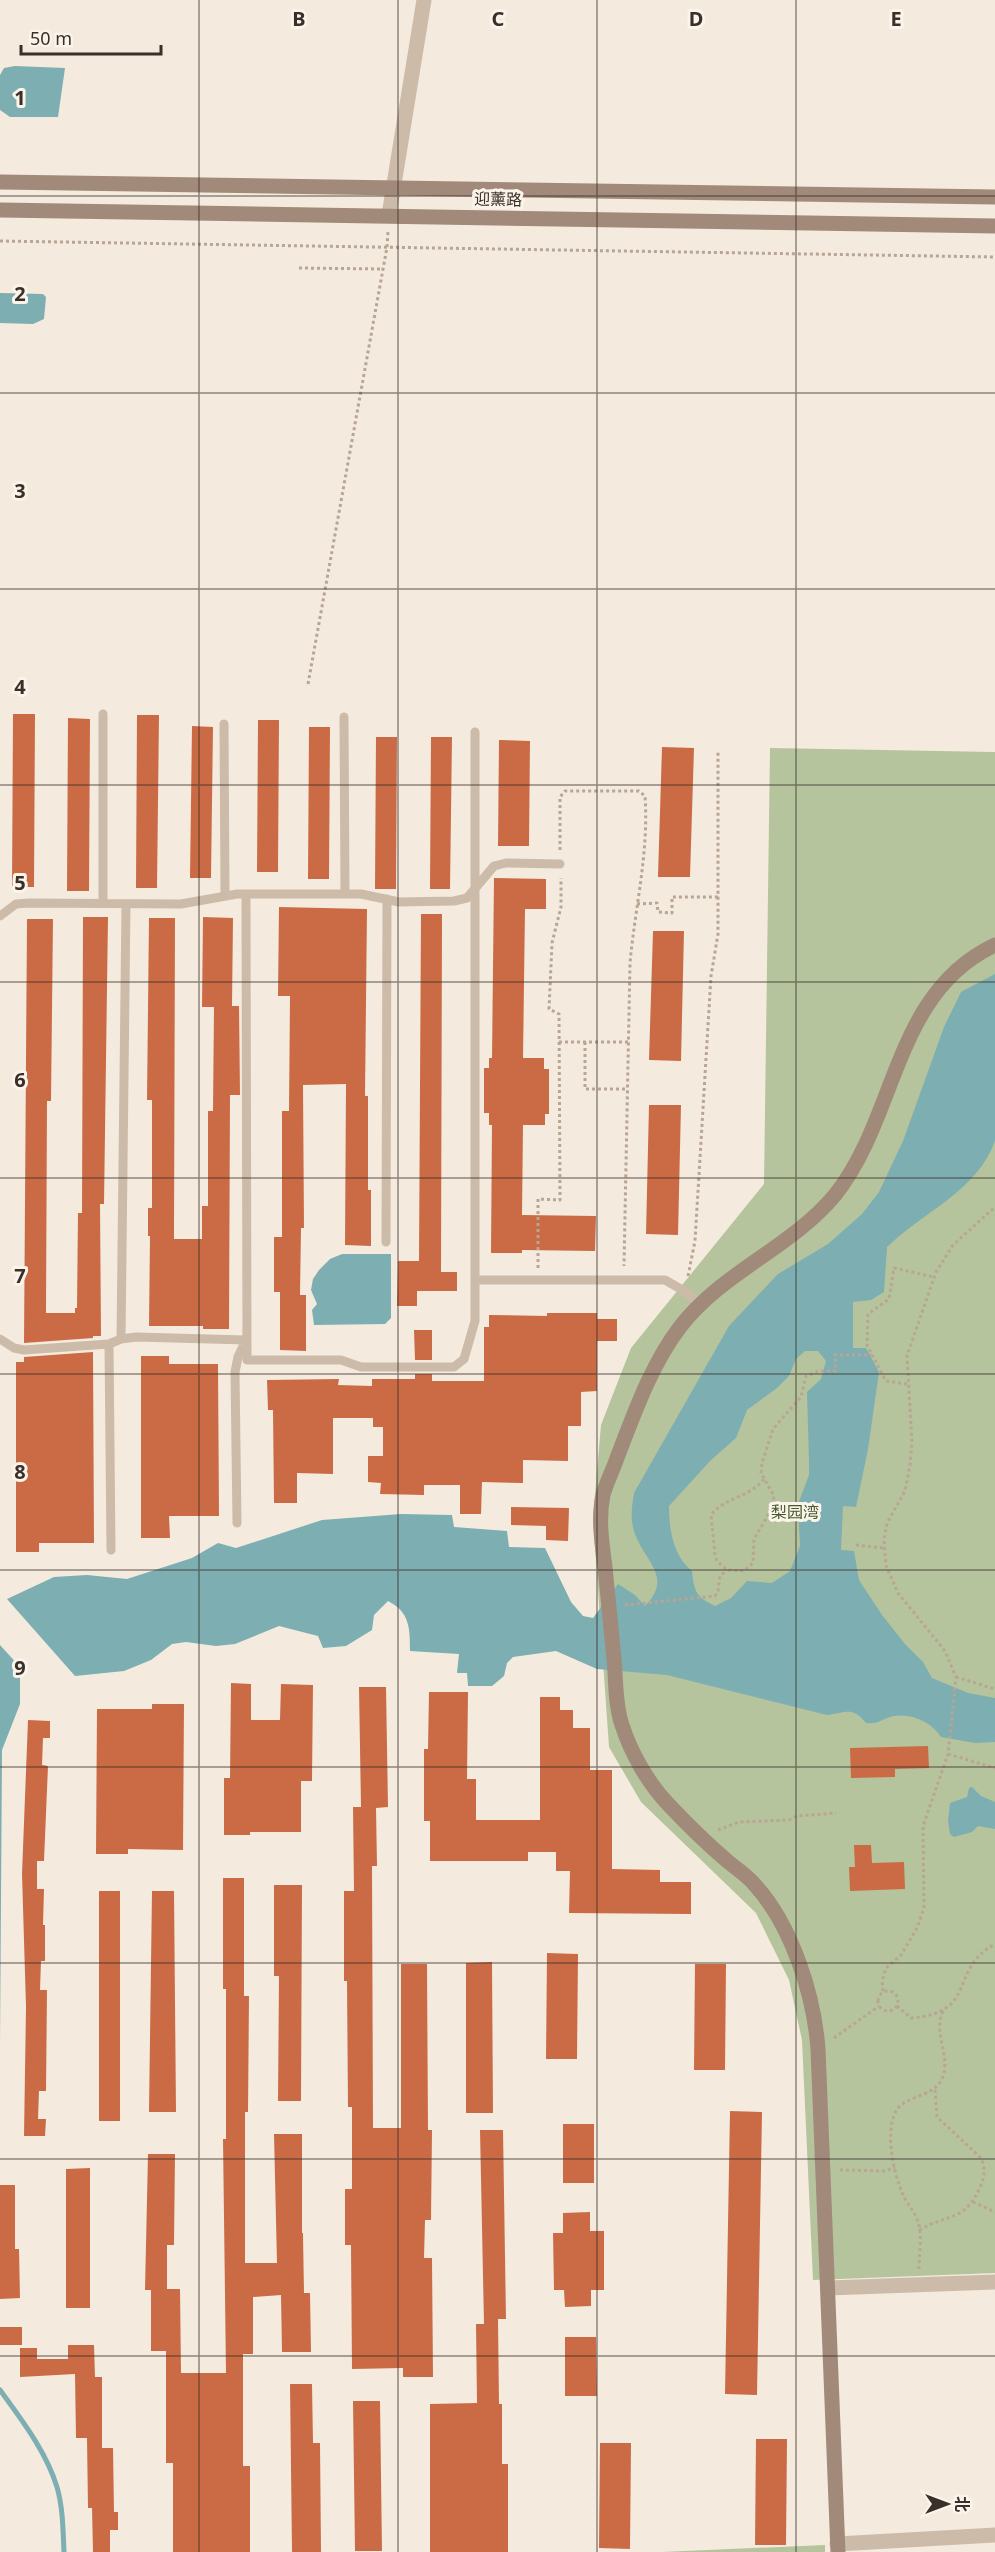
<svg xmlns="http://www.w3.org/2000/svg" width="995" height="2552" viewBox="0 0 995 2552" font-family="'Noto Sans','Noto Sans SC',sans-serif">
  <rect width="100%" height="100%" fill="#f4ebde"/>
  <!-- green -->
  <path fill="#b5c49d" d="M770 748 995 752V2273L813 2280 802 2040 789 1980 756 1913 641 1802 609 1747 593 1518 601 1425 631 1348 764 1184Z
    M825 2545V2552H662Z"/>
  <!-- water -->
  <path fill="#7caeb2" fill-rule="evenodd" d="M15 66 65 68 58 117H10L0 110V75L4 68Z
    M0 293 43 294 46 297 44 319 33 324 0 323Z
    M995 974V1141C976 1192 924 1211 887 1247L884 1292 871 1300 853 1302V1348H866L879 1372 868 1449 856 1507 843 1506 841 1550 854 1551 859 1580 882 1615 905 1644 923 1662 932 1678 968 1693 995 1698V1742L975 1743 941 1737C932 1722 912 1713 894 1716 883 1718 878 1725 866 1723 852 1706 846 1713 827 1715L667 1675 597 1669 556 1651 513 1657 507 1663 504 1676 492 1686H468L467 1673H457L459 1654 410 1651C410 1629 410 1612 388 1601L374 1615 372 1630 346 1646 323 1648 318 1636 279 1626 235 1644 216 1646 186 1642 172 1644 151 1660 124 1671 75 1676 7 1599 54 1577 87 1575 127 1579 192 1558 218 1543 236 1548 322 1520 401 1514 452 1515 454 1527 507 1531 509 1547 545 1548 571 1602 583 1616 593 1618 618 1584 635 1595 645 1606C674 1576 644 1562 634 1531 630 1518 632 1506 634 1493L729 1326 778 1274 828 1244 862 1214 879 1192 903 1141 944 1027 961 992ZM805 1351H818L826 1361 821 1379 807 1392 809 1461V1475L798 1504 800 1546 790 1571 772 1583 747 1581 731 1598 715 1606C696 1597 694 1591 692 1571 673 1556 669 1529 669 1506L711 1460 736 1438 747 1410 777 1388 789 1376 796 1359Z
    M391 1254V1318L385 1324 314 1325 312 1310 317 1304 311 1290 313 1279 319 1270 330 1259 342 1254Z
    M0 1645 20 1667V1704L2 1750 0 2047Z
    M972 1787 981 1796 995 1802V1829L978 1826 972 1832 954 1837 950 1834 948 1821 950 1803 967 1797 969 1788Z"/>
  <g fill="none" stroke-linecap="round" stroke-linejoin="round">
    <!-- stream -->
    <path stroke="#7caeb2" stroke-width="5" d="M0 2390C21 2419 46 2451 57 2487 63 2508 63 2530 64 2552"/>
  </g>
  <!-- building -->
  <path fill="#cb6b45" d="M13 714H35L34 887H12Z
    M137 715H159L157 888H136Z
    M68 718 90 719 89 891H67Z
    M258 720H279L278 872H257Z
    M192 726 213 727 211 878H190Z
    M309 727H330L329 879H308Z
    M376 737H397L396 889H375Z
    M431 737H452L450 889H430Z
    M499 740 530 741 529 846H498Z
    M662 747 694 748 690 877H658Z
    M494 878 546 879V909H525L523 1058H544V1069H549V1114H545V1125H523L522 1215 596 1216 595 1251 522 1250V1253H491L492 1125H489V1113H484V1068H489V1058H492Z
    M279 907 367 909 365 1096H368V1190H371V1246L345 1245 346 1084 303 1085 304 1228H301L300 1295H306V1351L280 1350V1292H274V1237H282V1111H289L290 996H278Z
    M421 914H442L441 1272H457V1291H417V1306H397L398 1261H419Z
    M83 917H108L104 1204H100L101 1336H93V1338L24 1343 27 919H53L51 1101H47L46 1313H75V1308H77L78 1213H82Z
    M203 917 233 918 232 1006H239L240 1095H230L229 1329H203V1326H149L150 1236H148V1208H152V1100H147L149 918H175L174 1239H202V1206H208V1111H213L214 1007H202Z
    M653 931H684L681 1061 649 1060Z
    M649 1105H681L678 1235 646 1234Z
    M547 1313H597V1319H617V1341H597V1391L581 1392V1426H568V1461L523 1460V1483L482 1482 481 1514H460V1485H424V1495L380 1494 381 1483 368 1482V1456H383V1427H373V1418H333V1474L297 1473V1503H274L273 1410H268L267 1380 339 1379 338 1385 372 1386V1379H415V1374H432V1381H484V1327H489V1315L547 1316Z
    M414 1330H432V1360H415Z
    M93 1352 94 1543H39V1552H16V1362H24V1357Z
    M141 1356H169V1364H218L219 1516H169L170 1538H141Z
    M511 1507 569 1508 568 1541 546 1540V1526L511 1525Z
    M231 1683 251 1684V1720H280L281 1684 313 1685 312 1781H301V1832H250V1835H224V1778H230Z
    M359 1687H386L388 1807 376 1808 377 1866H372L373 2128H401V1964H427L428 2130H432L431 2220H425L424 2258H432L433 2377H403V2368L352 2369 351 2245H345V2189H352V2107H348L347 1981H344V1891H354L353 1807H361Z
    M429 1692H468L467 1779H476V1820H540V1697H560V1710H573V1728H590V1770H612V1869L660 1870V1882H691V1914L569 1913 570 1871H556V1852H528V1861H430V1821H424V1749H428Z
    M152 1704H184L183 1850 128 1849V1854H96L97 1709H152Z
    M28 1720 50 1721V1738H43L42 1765 48 1766 44 1861H37V1889H44L43 1925H45V1961H41L40 1990H47L46 2091H39L38 2119H46L45 2136H24L26 2007 22 1874Z
    M928 1746 929 1768 895 1769V1777L851 1778 850 1748Z
    M854 1845H871L872 1863 904 1862 905 1889 850 1891 849 1867H855Z
    M223 1878H244V1996H249L248 2112H245V2263H277L274 2134H302V2233H303L304 2293H310L311 2352H282L281 2295 253 2297V2354H243V2466H250V2552H173V2463H166V2351H151V2290H145L148 2154H175L174 2245H167V2289H180L181 2373H226L223 2139H226V1989H223Z
    M274 1885H302L301 2101H278L279 1976H274Z
    M99 1891H120V2121H99Z
    M152 1891H174L176 2112H149Z
    M547 1953 578 1954 577 2059H546Z
    M492 1962 493 2113H466V1963Z
    M695 1964H726L725 2070H694Z
    M730 2111 762 2112 757 2395 725 2394Z
    M563 2124H594V2183H563Z
    M480 2130H503L506 2319H498L499 2404H502V2464H508V2552H430V2404L477 2403 476 2324H484Z
    M90 2168V2308H66V2169Z
    M0 2185H15V2249H19L20 2298 0 2299Z
    M590 2212V2231H604V2290H591V2306L565 2307 564 2290H554L553 2233H563V2213Z
    M0 2327H22V2345H0Z
    M565 2337H596L597 2396H565Z
    M68 2345H94L95 2377H102V2448H113L114 2512H118V2530H110V2552H93L92 2508H88L87 2438H76L75 2374 20 2377V2348H37V2359H68Z
    M290 2384H312L313 2443H320L321 2552H292Z
    M353 2401H380L382 2551H355Z
    M756 2439H787L786 2545H755Z
    M600 2443H631L630 2549 599 2548Z"/>
  <g fill="none" stroke-linecap="round" stroke-linejoin="round">
    <!-- path -->
    <path stroke="#b9a593" stroke-width="3" stroke-dasharray="3 3" stroke-linecap="butt" d="M0 241 995 257
      M299 268 383 269
      M308 684 387 247 388 231
      M560 850V797L565 791H639L645 796C649 853 635 907 630 963L624 1266
      M637 904 657 903 658 912 672 913V897H718
      M559 1042H629
      M585 1042V1089H627
      M538 1268V1199L560 1200 559 1014 549 1009 552 943 561 907V878
      M688 1276 695 1241 711 976 718 934V752
      M907 1384 886 1381 867 1345 868 1314 889 1299 894 1268 934 1277
      M764 1479C749 1498 725 1497 711 1515L715 1555 717 1561 727 1570 744 1571 753 1563 754 1539 770 1512 774 1500 773 1494 761 1473 762 1463 773 1429 801 1397 806 1376 819 1371H836L835 1355H872
      M856 1545 884 1548
      M625 1605 715 1596 718 1591 720 1576 727 1570
      M956 1677 995 1689
      M948 1754 995 1768
      M718 1830 739 1822 789 1820 797 1816 836 1813
      M878 2001a10 10 0 1 1 20 0a10 10 0 1 1-20 0Z
      M883 1991 882 1981 886 1968 901 1955 917 1928 924 1908 923 1826 948 1754 956 1677 945 1651 898 1593 886 1566 884 1540 887 1523 905 1491 910 1465 912 1442 907 1356 936 1272 953 1245 995 1207
      M897 2006 911 2018C979 2013 948 1969 995 1944
      M834 2038 879 2006
      M840 2170 884 2171 895 2168
      M973 2202 995 2212
      M919 2230C949 2213 966 2222 981 2185 985 2175 985 2168 981 2158L937 2117 935 2089
      M919 2269C919 2254 923 2233 917 2219 913 2210 907 2203 903 2195 894 2174 885 2135 895 2113 903 2095 933 2098 942 2079 952 2054 932 2036 943 2011"/>
    <!-- lane -->
    <path stroke="#cdbba9" stroke-width="9" d="M344 717 345 894
      M224 724 225 896
      M246 894 247 1360H341L361 1367H454L464 1359 475 1321V732
      M103 903V714
      M0 916 16 904 29 903 181 904 237 894H361L399 902 454 901 467 898 494 866 506 863 560 864
      M386 1242 387 899
      M475 1280H665L686 1292 700 1306
      M0 1339 14 1348 24 1350 109 1344 121 1339 136 1337 246 1340 238 1357 235 1372 237 1523
      M121 1339 126 904
      M109 1344 111 1550"/>
    <!-- street -->
    <path stroke="#cdbba9" stroke-width="15" d="M389 215 424 0
      M828 2288 995 2282
      M837 2544 995 2535"/>
    <!-- secondary -->
    <path stroke="#a18a7a" stroke-width="15" d="M0 182 995 197
      M0 210 995 226
      M838 2552 818 2049C814 1995 792 1926 755 1885 747 1875 735 1868 725 1859 705 1842 686 1823 668 1804 648 1783 631 1753 622 1725 615 1705 616 1680 614 1659 611 1629 608 1598 605 1567 602 1544 598 1519 603 1495 606 1483 613 1470 617 1458 634 1414 651 1365 680 1327 722 1272 791 1248 835 1195 898 1116 893 993 995 945"/>
  </g>
  <!-- grid -->
  <path fill="none" stroke="#3a2f29" stroke-width="1.5" stroke-opacity="0.55" d="M199 0V2552M398 0V2552M597 0V2552M796 0V2552M0 196H995M0 393H995M0 589H995M0 785H995M0 982H995M0 1178H995M0 1374H995M0 1570H995M0 1767H995M0 1963H995M0 2159H995M0 2356H995"/>
  <g text-anchor="middle" stroke-width="6" stroke-linejoin="round" paint-order="stroke">
    <!-- street labels -->
    <g font-size="16" fill="#3a2f29" stroke="#fbf4eb">
      <text transform="translate(498 199) rotate(1)" y="6">迎薰路</text>
    </g>
    <!-- park labels -->
    <g font-size="16" fill="#47592c" stroke="#fbf4eb">
      <text x="795" y="1518">梨园湾</text>
    </g>
  </g>
  <g font-size="20" text-anchor="middle" font-weight="bold" fill="#3a2f29" stroke="#fbf4eb" stroke-width="6" stroke-linejoin="round" paint-order="stroke">
    <text x="299" y="26">B</text>
    <text x="498" y="26">C</text>
    <text x="696" y="26">D</text>
    <text x="896" y="26">E</text>
    <text x="20" y="105">1</text>
    <text x="20" y="301">2</text>
    <text x="20" y="498">3</text>
    <text x="20" y="694">4</text>
    <text x="20" y="890">5</text>
    <text x="20" y="1087">6</text>
    <text x="20" y="1283">7</text>
    <text x="20" y="1479">8</text>
    <text x="20" y="1675">9</text>
  </g>
  <!-- north arrow -->
  <g transform="translate(947 2504) rotate(90)" stroke="#fbf4eb" stroke-width="4.5" paint-order="stroke">
  <path d="M0-4.5L10 22L0 15L-10 22Z" fill="#3a2f29"/>
  <text y="-9" font-size="16" font-weight="bold" text-anchor="middle" fill="#3a2f29">北</text>
  </g>
  <!-- scale -->
  <path d="M21 45v9h140v-9" fill="none" stroke="#3a2f29" stroke-width="3"/>
  <text x="30" y="45" font-size="18" fill="#3a2f29" stroke="#fbf4eb" stroke-width="4.5" paint-order="stroke">50 m</text>
</svg>
